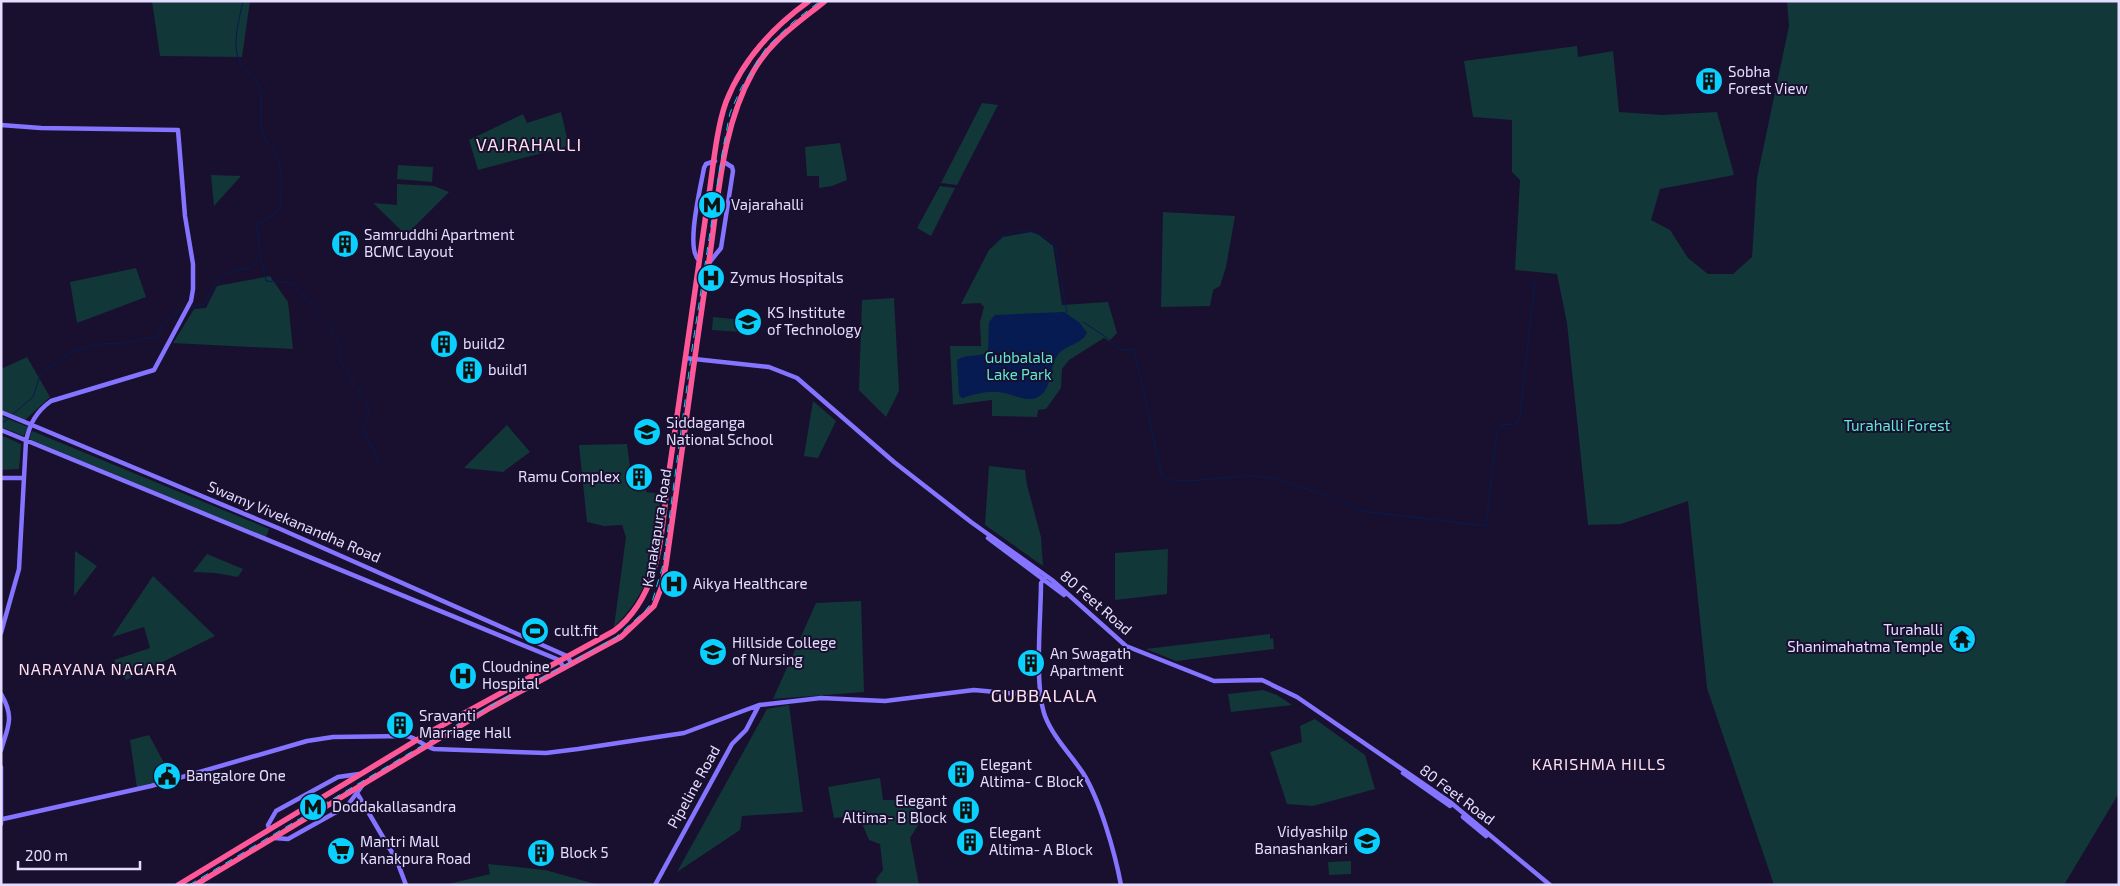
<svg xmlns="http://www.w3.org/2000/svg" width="2120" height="886" viewBox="0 0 2120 886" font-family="'Exo 2',sans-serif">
  <rect width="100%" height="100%" fill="#18102e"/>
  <!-- green -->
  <path fill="#123739" d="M152 1H250L242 57 160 56Z
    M1787 1H2119V793L2064 885H1774L1707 688 1688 501 1621 524 1588 525 1567 323 1557 274 1515 270 1520 180 1512 172V120L1473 117 1464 61 1577 46 1578 57 1613 51 1619 112 1662 115 1717 112 1734 175 1660 189 1651 220 1670 230 1688 258 1708 274H1733L1752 257 1757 178 1789 26Z
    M982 103 998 105 957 185 941 183Z
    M561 112 569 146 478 170 469 140 523 114 527 123Z
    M840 143 847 180 832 186 819 188V176H807L805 147Z
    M398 165 433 167 432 182 397 179Z
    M211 175 241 176 214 206Z
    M397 184 434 186 449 192 406 235 373 203 397 205Z
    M940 186 955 188 931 236 917 228Z
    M1163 212 1235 216 1226 267 1220 286 1213 290 1210 306 1161 307Z
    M1031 232 1039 235 1053 246 1062 305 1108 302 1117 333 1109 341 1104 338 1069 360 1062 369 1061 388 1046 409 1038 410 1037 417 992 416V400L953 405 950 346H981L980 322 984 307 980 303 961 304 989 250 1003 237Z
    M136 268 146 297 77 323 70 282Z
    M270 276 288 302 293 349 173 343 194 309 206 308 217 286Z
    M894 298 899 391 886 417 859 390 862 300Z
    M713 317 743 320 742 332 712 330Z
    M27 357 50 397 25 420 1 409V369Z
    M813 401 836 421 818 458 804 456Z
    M1 416 28 427 24 436 1 427Z
    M507 425 530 452 503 472 464 468Z
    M32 431 269 529 266 537 29 439Z
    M1 435 21 444 19 469 1 470Z
    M627 444 630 468 628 484 646 487V492L661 494C653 550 658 584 614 627L626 537 622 525 604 526 587 522 579 445Z
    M989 466 1025 470 1027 485 1041 537 1043 566 985 525Z
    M1168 549 1167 594 1115 600V553Z
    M75 551 97 566 74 596Z
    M207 554 243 569 238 577 215 573 193 572Z
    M153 576 215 636 126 680 114 660 150 648 144 627 112 637Z
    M861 601 864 692 773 699 816 603Z
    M1270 634V639L1273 638 1274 649 1176 661 1146 649Z
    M1263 690 1277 695 1292 705 1231 712 1228 694Z
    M789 705 803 812 742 816 740 830 677 872 767 709Z
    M1315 719 1365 755 1375 789 1313 806 1287 804 1270 752 1302 742 1300 726Z
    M149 735 172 778 137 788 130 740Z
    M880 778 883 800H908L918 810 920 822 910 838 919 885H877L876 879 883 870 880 844 869 840 859 816 834 818 828 787Z
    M1351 861V874L1329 875 1328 862Z
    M488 864 545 870 599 885H444L490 874Z"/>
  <!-- water -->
  <path fill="#061b51" d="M1064 312 1080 323 1087 333C1081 345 1064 345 1057 356 1050 366 1052 382 1044 392 1031 408 1012 392 997 392 985 391 973 395 962 398L959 395 957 360C967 353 979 358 988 352L989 322 995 315Z"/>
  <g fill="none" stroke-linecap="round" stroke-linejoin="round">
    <!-- stream -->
    <path stroke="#061b51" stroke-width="1" d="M993 245C1009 225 1038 226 1055 245L1067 313
      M260 255 266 281 293 283 323 318
      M191 307 205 304C215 279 224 270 251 268L260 254 257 225 279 211C283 188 284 169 272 148 269 143 265 140 263 135 257 119 265 102 259 86 257 78 248 75 244 69 229 50 239 22 243 1
      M1083 322 1106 337 1120 350 1134 349 1162 477C1177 486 1228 476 1250 476 1278 476 1305 490 1332 497
      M327 324 334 334
      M337 340 341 350 339 359 362 396
      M366 402C373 413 363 419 364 430L379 465
      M12 415 33 397 40 375 70 352 99 344 124 343 157 336C164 325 171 311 184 308
      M1 421 4 422 9 418
      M1338 499 1362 511 1486 526 1497 429 1499 425 1517 424 1520 415 1535 281"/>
    <!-- secondary -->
    <path stroke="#8474ff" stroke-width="4.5" d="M1 125 41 128 178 130 185 216 193 264V289L191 301 154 370 51 401C36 412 30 423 26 441L19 569 1 633
      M699 260C685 249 701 186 704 168L706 164 715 161
      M709 263 721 248 733 171 732 167 724 162
      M685 358 769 367 797 378 894 462 971 522 1052 580 1126 646 1214 681 1262 680 1297 697 1450 802 1550 885
      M1 412 278 528 567 656 572 664
      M1 430 559 660 564 668
      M1 478H23
      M988 538 1064 595
      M1044 579 1041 583C1041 618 1034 685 1045 716 1053 737 1071 755 1083 773 1100 800 1115 853 1121 885
      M1 694C15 718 8 726 1 750
      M1 767V824
      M1403 773 1450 806
      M357 793 397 861 406 885
      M1463 817 1486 836
      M3 819 151 786 307 741 333 737 407 736C418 739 424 746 434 749L546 753 578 749 684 733 759 705 821 698 885 701 974 690 1041 696
      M269 828 268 825 276 811 338 777 359 774
      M274 838 288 839 347 806 362 786
      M655 885 732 744 746 730 759 705"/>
    <!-- highway -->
    <path stroke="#ff5899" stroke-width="5.5" d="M178 885 430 732 614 631C661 595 661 533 668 479 680 390 693 302 706 214 712 181 715 132 726 102 742 61 773 27 809 1
      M195 885 490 708 621 637 654 606 662 586 666 565C681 461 694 358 710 254 719 193 722 127 753 72 770 41 798 23 825 1"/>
    <!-- rail -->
    <path stroke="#09d0ff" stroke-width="1" stroke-dasharray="8 6" stroke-linecap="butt" d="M189 885 458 724 615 638 645 611 652 602 663 565 692 349 723 148 730 113 741 88 766 48 793 22 820 1"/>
  </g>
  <!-- icons -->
  <defs>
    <g id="building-disc" transform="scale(1.4375)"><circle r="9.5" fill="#09d0ff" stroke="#18102e"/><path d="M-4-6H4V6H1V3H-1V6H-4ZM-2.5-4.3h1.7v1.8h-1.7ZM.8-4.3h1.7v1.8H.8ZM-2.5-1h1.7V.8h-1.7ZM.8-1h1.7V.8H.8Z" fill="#111"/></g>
    <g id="metro-disc" transform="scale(1.4375)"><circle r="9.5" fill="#09d0ff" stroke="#18102e"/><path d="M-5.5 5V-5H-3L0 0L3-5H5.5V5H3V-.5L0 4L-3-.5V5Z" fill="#111"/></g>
    <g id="hospital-disc" transform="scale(1.4375)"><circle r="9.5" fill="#09d0ff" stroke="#18102e"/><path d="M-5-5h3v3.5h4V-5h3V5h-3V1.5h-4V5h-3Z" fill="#111"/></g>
    <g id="university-disc" transform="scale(1.4375)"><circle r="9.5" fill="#09d0ff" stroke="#18102e"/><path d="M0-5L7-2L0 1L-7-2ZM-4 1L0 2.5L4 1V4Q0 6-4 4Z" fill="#111"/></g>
    <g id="school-disc" transform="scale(1.4375)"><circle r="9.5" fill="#09d0ff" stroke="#18102e"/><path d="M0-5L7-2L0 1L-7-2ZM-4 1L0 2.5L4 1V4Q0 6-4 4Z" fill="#111"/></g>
    <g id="stadium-disc" transform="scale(1.4375)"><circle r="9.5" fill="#09d0ff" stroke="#18102e"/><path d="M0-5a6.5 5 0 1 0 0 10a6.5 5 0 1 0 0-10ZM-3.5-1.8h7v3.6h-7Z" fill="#111"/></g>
    <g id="temple-disc" transform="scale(1.4375)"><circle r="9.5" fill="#09d0ff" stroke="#18102e"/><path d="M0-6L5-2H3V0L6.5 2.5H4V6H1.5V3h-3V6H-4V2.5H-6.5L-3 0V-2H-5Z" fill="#111"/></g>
    <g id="civic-disc" transform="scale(1.4375)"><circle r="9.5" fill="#09d0ff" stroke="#18102e"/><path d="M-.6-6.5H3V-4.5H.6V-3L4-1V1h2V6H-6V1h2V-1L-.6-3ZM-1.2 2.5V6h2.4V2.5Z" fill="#111"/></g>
    <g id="supermarket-disc" transform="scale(1.4375)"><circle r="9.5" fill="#09d0ff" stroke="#18102e"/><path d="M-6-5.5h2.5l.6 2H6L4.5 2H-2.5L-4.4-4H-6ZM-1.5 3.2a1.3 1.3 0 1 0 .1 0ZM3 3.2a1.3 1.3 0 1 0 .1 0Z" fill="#111"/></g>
  </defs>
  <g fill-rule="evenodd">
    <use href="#building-disc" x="1709" y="81"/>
    <use href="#metro-disc" x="712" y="205"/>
    <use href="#building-disc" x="345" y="244"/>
    <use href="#hospital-disc" x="711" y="278"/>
    <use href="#university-disc" x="748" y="322"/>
    <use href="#building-disc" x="444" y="344"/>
    <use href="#building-disc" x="469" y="370"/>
    <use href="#school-disc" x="647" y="432"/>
    <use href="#building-disc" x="639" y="477"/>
    <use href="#hospital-disc" x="674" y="584"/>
    <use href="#stadium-disc" x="535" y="631"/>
    <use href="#temple-disc" x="1962" y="639"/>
    <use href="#university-disc" x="713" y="652"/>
    <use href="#building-disc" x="1031" y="663"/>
    <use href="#hospital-disc" x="463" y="676"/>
    <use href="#building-disc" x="400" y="725"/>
    <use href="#building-disc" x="961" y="774"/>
    <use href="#civic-disc" x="167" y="776"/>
    <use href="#metro-disc" x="313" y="807"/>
    <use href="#building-disc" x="966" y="810"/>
    <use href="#school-disc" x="1367" y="841"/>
    <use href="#building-disc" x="970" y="842"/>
    <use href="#supermarket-disc" x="341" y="851"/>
    <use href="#building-disc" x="541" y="853"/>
  </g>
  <g text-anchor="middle" stroke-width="4" stroke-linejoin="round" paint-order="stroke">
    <!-- poi labels -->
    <g font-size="15" fill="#e4ddff" stroke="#18102e" text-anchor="start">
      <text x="1728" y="77">Sobha<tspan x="1728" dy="17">Forest View</tspan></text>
      <text x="731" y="210">Vajarahalli</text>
      <text x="364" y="240">Samruddhi Apartment<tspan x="364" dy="17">BCMC Layout</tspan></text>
      <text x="730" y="283">Zymus Hospitals</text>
      <text x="767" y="318">KS Institute<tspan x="767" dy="17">of Technology</tspan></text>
      <text x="463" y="349">build2</text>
      <text x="488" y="375">build1</text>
      <text x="666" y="428">Siddaganga<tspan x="666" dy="17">National School</tspan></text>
      <text x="620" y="482" text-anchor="end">Ramu Complex</text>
      <text x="693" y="589">Aikya Healthcare</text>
      <text x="1943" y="635" text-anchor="end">Turahalli<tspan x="1943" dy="17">Shanimahatma Temple</tspan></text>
      <text x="554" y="636">cult.fit</text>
      <text x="732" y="648">Hillside College<tspan x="732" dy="17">of Nursing</tspan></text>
      <text x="1050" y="659">An Swagath<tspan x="1050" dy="17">Apartment</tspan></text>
      <text x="482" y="672">Cloudnine<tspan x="482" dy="17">Hospital</tspan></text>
      <text x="419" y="721">Sravanti<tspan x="419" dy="17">Marriage Hall</tspan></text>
      <text x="980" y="770">Elegant<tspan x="980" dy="17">Altima- C Block</tspan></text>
      <text x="186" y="781">Bangalore One</text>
      <text x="947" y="806" text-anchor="end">Elegant<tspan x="947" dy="17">Altima- B Block</tspan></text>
      <text x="332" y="812">Doddakallasandra</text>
      <text x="1348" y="837" text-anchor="end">Vidyashilp<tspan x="1348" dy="17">Banashankari</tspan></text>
      <text x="989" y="838">Elegant<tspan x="989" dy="17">Altima- A Block</tspan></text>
      <text x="360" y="847">Mantri Mall<tspan x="360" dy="17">Kanakpura Road</tspan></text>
      <text x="560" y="858">Block 5</text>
    </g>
    <!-- park labels -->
    <g font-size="15" fill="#5debd4" stroke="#18102e">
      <text x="1019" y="363">Gubbalala<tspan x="1019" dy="17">Lake Park</tspan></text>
      <text x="1897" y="431">Turahalli Forest</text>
    </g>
    <!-- street labels -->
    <g font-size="15" fill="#e4ddff" stroke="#18102e">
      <text transform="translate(294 522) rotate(23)" y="5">Swamy Vivekanandha Road</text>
      <text transform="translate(657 528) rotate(-81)" y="5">Kanakapura Road</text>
      <text transform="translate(1096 603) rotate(41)" y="5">80 Feet Road</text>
      <text transform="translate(694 787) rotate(-61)" y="5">Pipeline Road</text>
      <text transform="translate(1457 795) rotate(37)" y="5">80 Feet Road</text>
    </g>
    <!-- neighbourhood labels -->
    <g font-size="16" letter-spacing="1" fill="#ffdff0" stroke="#18102e">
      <text x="98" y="675">NARAYANA NAGARA</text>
      <text x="1599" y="770">KARISHMA HILLS</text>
    </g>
    <!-- quarter labels -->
    <g font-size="18" letter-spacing="1" fill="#ffdff0" stroke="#18102e">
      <text x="529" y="151">VAJRAHALLI</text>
      <text x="1044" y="702">GUBBALALA</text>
    </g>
  </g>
  <!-- border -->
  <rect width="2120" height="886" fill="none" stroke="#e4ddff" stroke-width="5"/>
  <!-- scale -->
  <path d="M18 861v8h122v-8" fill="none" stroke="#e4ddff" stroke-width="2.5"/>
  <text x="25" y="861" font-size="15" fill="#e4ddff" stroke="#18102e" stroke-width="4" paint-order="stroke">200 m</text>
</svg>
